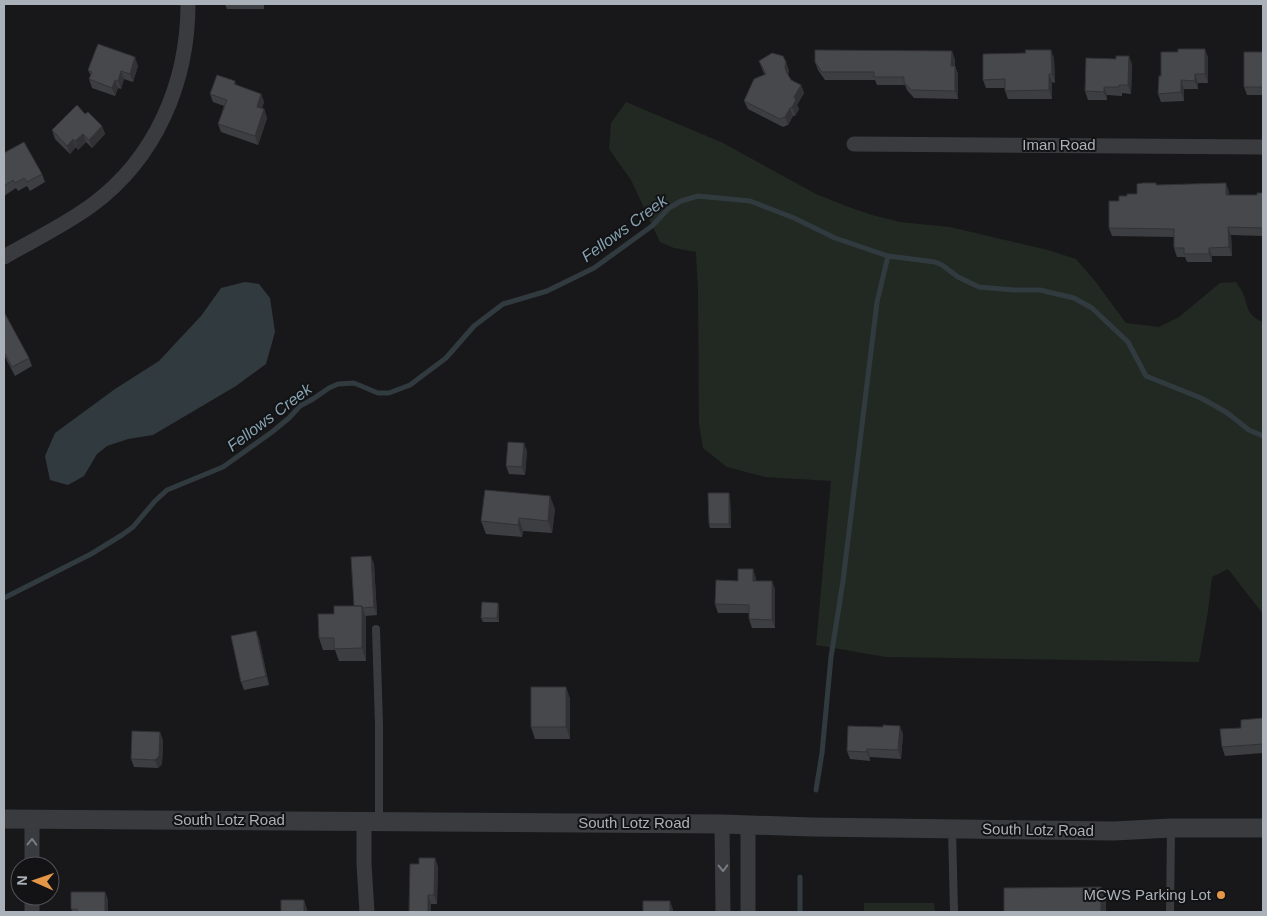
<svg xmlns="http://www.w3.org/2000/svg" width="1267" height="916" viewBox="0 0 1267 916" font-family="Helvetica,sans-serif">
  <rect width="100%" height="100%" fill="#18181a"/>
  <!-- green -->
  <path fill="#222922" d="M626 102 723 143 816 194 846 206 872 215 900 222 950 227 1048 250 1076 259 1095 281 1126 323 1159 327 1179 317 1220 283 1236 282C1238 285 1241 289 1243 293 1248 305 1246 316 1263 322V614L1228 569 1212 577 1208 611 1199 662 886 657 816 645 831 481 765 477 727 467 703 448 699 424 698 290 696 252 674 248 660 242 631 180 609 149 611 123Z
    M864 903H934L935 912H864Z"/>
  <!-- water -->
  <path fill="#313b3f" d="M245 282 259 284 270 298 275 332 266 364 236 386 153 435 128 439 107 446 97 454 84 476 68 485 50 480 45 456 55 433 115 389 159 361 201 316 221 288Z"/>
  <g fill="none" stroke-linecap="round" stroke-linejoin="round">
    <!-- stream -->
    <path stroke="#313b3f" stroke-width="5" d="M4 598 91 554 122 535 133 527 155 501 167 490 223 467 272 432 289 418 300 406 313 399 329 388 338 384 354 383 378 393H389L410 385 446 358 474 326 503 304 547 291 594 268 652 226 669 208 681 201 698 196 750 201 794 218 835 238 888 256 935 262 942 265 958 277 979 287 1014 290H1040L1074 298 1092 308 1128 342 1146 376 1201 398 1226 412 1249 430 1263 436
      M816 790 822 753 831 657 843 581 877 302 888 256
      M800 877V912"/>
    <!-- service -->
    <path stroke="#393b3e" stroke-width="8" d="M376 629 379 725V821
      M952 829 954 912
      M1170 912 1171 829"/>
    <!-- minor -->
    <path stroke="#393b3e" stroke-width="15" d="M854 144 1263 147
      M4 257C33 240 65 225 92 205 156 158 188 82 188 4
      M364 821V864L367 912
      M722 824 723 912
      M748 824V912
      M32 866V819
      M32 896V912"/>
    <!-- tertiary -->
    <path stroke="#393b3e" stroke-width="19" d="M4 819 722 824 812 827 1114 831 1171 828H1263"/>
  </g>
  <!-- wall -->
  <path fill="#3d3e41" d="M225 4H264V9H227Z
    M1263 52V95H1247L1244 87Z
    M1208 57V83H1198V89H1184V101L1161 102 1158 94 1161 76Z
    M1054 58 1055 83 1052 82V99H1008L1005 91V88H986L983 80Z
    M955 59V66L958 74V99L914 98 907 90 905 85H877L875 80H825L818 70 815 62Z
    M759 61 789 70 788 75 791 80 801 85 804 93 797 105 799 109 795 116H793L788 125 783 127 748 109 744 101 765 75 762 69Z
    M1132 64 1131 94 1122 93V96L1107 95V100H1088L1085 91Z
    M138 66 133 82 124 79 121 89 118 88 115 96 92 88 89 79 91 76 88 70Z
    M235 81 236 85 261 94 264 102 262 108 264 109 267 118 258 145 221 132 218 124 224 106 213 102 210 94Z
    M85 114 102 126 105 134 92 148 86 142 78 150 76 147 70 154 55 139 52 130Z
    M4 153 42 174 45 182 30 191 27 186 18 191 16 188 4 196Z
    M1156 183 1157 185 1229 192V195H1257L1263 193V236L1231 235 1232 256H1212V262H1187L1185 257H1177L1174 248V237L1112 236 1109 228 1119 201 1137 194Z
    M4 312 29 358 32 366 15 376 4 355Z
    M527 451 525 475 509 474 506 466Z
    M730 497 731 528H710L709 524Z
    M555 509 552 533 523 531 522 537 486 534 481 521Z
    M374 564 377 615 365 616 366 618V661H339L335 650H323L319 638 354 606Z
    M756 578V581L775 589V628H752L749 619V613H718L715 604 738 581Z
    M498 603 499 607V622H483L481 618Z
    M256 631 259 639 269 685 244 690 241 682Z
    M566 687 570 699V739H535L531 727Z
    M1263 718V753L1225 756 1222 747 1241 728Z
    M903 734 901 759 870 757V761L850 759 847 751Z
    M163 740 162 764 158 768 134 767 131 759Z
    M435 858 438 867 437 904H431V912H409Z
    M105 892 108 900V912H73L71 909Z"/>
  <!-- shaded-wall -->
  <path fill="#323235" d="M1205 49 1208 57V83L1205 74Z
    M1051 50 1054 58 1055 83 1052 74Z
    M952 51 955 59 954 75 951 66Z
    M1129 56 1132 64 1131 94 1128 85Z
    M135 57 138 66 133 82 130 74Z
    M786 62 789 70 788 75 789 80 785 67Z
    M955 66 958 74V99L955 91Z
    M121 71 124 79 121 89 118 81Z
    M1049 74 1052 82V99L1049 90Z
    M1195 74 1198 83V89L1195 81Z
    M115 80 118 88 115 96 112 88Z
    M1181 80 1184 89V101L1181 92Z
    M801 85 804 93 797 105 799 109 795 116 792 107 794 97Z
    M1104 87 1107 95V100L1104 92Z
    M261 94 264 102 260 115 257 107Z
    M790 108 793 116 788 125 785 117Z
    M264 109 267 118 258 145 255 136Z
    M102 126 105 134 92 148 89 140Z
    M83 134 86 142 78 150 75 141Z
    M73 139 76 147 70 154 67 146Z
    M1226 183 1229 192V203L1226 195Z
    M1228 227 1231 235 1232 256 1229 247Z
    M1209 248 1212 256V262L1209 254Z
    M524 443 527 451 525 475 522 467Z
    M729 493 730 497 731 528 729 524Z
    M550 496 555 509 552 533 548 521Z
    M519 518 523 531 522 537 518 525Z
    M371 556 374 564 377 615 374 607Z
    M753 569 756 578V589L753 581Z
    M772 581 775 589V628L772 620Z
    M498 603 499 607V622L497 618Z
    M362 606 366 618V661L362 648Z
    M256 631 259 639 269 685 266 676Z
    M566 687 570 699V739L566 727Z
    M900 726 903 734 901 759 898 750Z
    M160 732 163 740 162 764 158 768 155 760Z
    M867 749 870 757V761L867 752Z
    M435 858 438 867 437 904 434 895Z
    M1101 887 1106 900V912H1101Z
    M105 892 108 900V912H105Z
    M428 895 431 904V912H428Z
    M304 900 307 909V912L304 911Z
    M670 901 673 909V912H670Z"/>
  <!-- building -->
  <path fill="#47484c" stroke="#323235" d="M98 44 135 57 130 74 121 71 118 81 115 80 112 88 89 79 92 72 88 70Z
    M1178 49H1205V74H1195V81L1181 80V92L1158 94 1159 76H1161V52H1178Z
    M815 50 952 51 951 66H955V91L911 90 904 82V77H874V72H822L815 62Z
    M1025 50H1051L1052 74H1049V90L1005 91V79L983 80V54L1026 53Z
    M1244 52H1263V87H1244Z
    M772 53 783 56 786 62 785 67 786 71 791 80 801 85 794 97 796 100 792 107 790 108 785 117 780 119 744 101 754 79 766 74 759 61Z
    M1116 56H1129L1128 85H1119V87H1104V92L1085 91 1086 58 1116 59Z
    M217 75 235 81 234 84 261 94 257 107 264 109 255 136 218 124 227 100 210 94Z
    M77 105 85 114 88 112 102 126 89 140 83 134 75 141 73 139 67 146 52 130Z
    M24 142 42 174 27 182 24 178 15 183 13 180 4 186V153Z
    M1143 183H1156V185L1226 183V195H1257V193H1263V228L1228 227 1229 247 1209 248V254H1184V248H1174V229L1109 228V201H1119V196H1127V194H1137V184Z
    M4 312 29 358 12 367 4 352Z
    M508 442 524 443 522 467 506 466Z
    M485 490 550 496 548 521 519 518 518 525 481 521Z
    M708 493H729V524H709Z
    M371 556 374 607 362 608V606H354L351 557Z
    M738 569H753V581H772V620L749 619V605L715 604 716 580 738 581Z
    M482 602 498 603 497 618H481Z
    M334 606H362V648L334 649V638H319L318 614H334Z
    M256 631 266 676 241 682 231 636Z
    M531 687H566V727H531Z
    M1263 718V744L1222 747 1220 729 1241 728V720Z
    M883 725 900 726 898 750 867 749V752L847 751 848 726 883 727Z
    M132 731 160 732 159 756 155 760 131 759Z
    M419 858H435L434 895H428V912H409L410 864H419Z
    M1101 887V912H1004V888Z
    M71 892H105V912H77V909H71Z
    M281 900H304V911H309V912H281Z
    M643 901H670V912H643Z"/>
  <!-- one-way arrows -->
  <defs><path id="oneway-chevron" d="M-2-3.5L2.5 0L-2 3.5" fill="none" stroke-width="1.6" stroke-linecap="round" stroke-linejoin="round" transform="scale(1.25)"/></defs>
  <g stroke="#787c81">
    <use href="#oneway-chevron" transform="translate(32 842) rotate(-89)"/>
    <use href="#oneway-chevron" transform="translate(723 868) rotate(89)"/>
  </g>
  <!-- markers -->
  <circle fill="#e49746" stroke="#131315" stroke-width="2" cx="1221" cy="895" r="5"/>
  <g text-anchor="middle" stroke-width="4" stroke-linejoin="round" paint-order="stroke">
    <!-- street labels -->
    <g font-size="15" fill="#abb1b8" stroke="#131315">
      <text x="1059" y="150">Iman Road</text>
      <text x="229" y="825">South Lotz Road</text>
      <text x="634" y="828">South Lotz Road</text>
      <text transform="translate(1038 830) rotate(1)" y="5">South Lotz Road</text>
    </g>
    <!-- poi labels -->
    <g font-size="15" fill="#abb1b8" stroke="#131315" text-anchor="end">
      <text x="1211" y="900">MCWS Parking Lot</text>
    </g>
    <!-- water labels -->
    <g font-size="16" font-style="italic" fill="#85a3b0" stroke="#131315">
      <text transform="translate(624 228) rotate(-36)" y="6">Fellows Creek</text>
      <text transform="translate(269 417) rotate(-37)" y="6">Fellows Creek</text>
    </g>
  </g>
  <!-- border -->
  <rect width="1267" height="916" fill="none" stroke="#abb1b8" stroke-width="10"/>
  <!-- north arrow -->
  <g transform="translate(35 881) rotate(272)"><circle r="24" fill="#131315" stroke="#505256"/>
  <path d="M0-4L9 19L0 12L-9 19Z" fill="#e49746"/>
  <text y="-8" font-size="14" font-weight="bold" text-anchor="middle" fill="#abb1b8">N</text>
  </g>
</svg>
